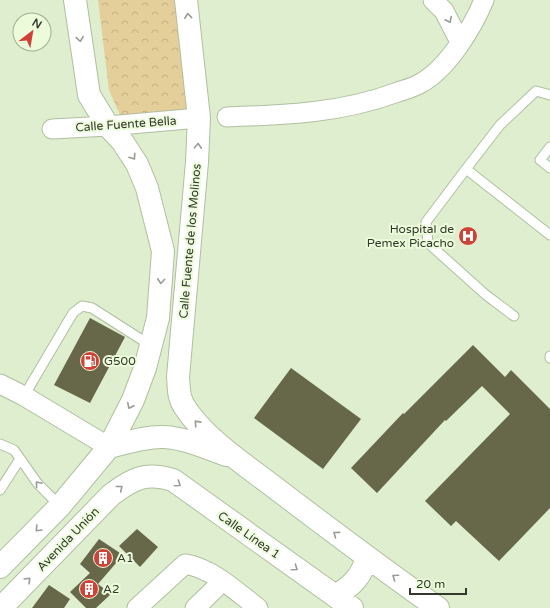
<svg xmlns="http://www.w3.org/2000/svg" width="550" height="608" viewBox="0 0 550 608" font-family="'Varela Round',sans-serif">
  <defs>
    <pattern id="park-crowns" width="20" height="18" patternUnits="userSpaceOnUse"><rect width="20" height="18" fill="#e4ce99"/><path d="M2 6a3 3 0 1 1 6 0M12 15a3 3 0 1 1 6 0" fill="none" stroke="#c4b284"/></pattern>
  </defs>
  <rect width="100%" height="100%" fill="#dfeece"/>
  <!-- park -->
  <path fill="url(#park-crowns)" d="M98 0H183L199 110 120 115 109 90Z"/>
  <!-- building -->
  <path fill="#676849" d="M90 318 125 337 90 403 54 385Z
    M473 345 505 377 511 370 550 409V508L499 561 456 521 451 526 425 501 510 414 482 386 446 421 445 420 377 493 351 468 403 413 404 414Z
    M291 368 361 419 323 469 254 418Z
    M137 529 158 547 140 567 119 546Z
    M99 539 123 555 98 584 111 594 96 608H86L70 592 90 573 80 564Z
    M49 585 70 599 64 608H32Z"/>
  <g fill="none" stroke-linecap="round" stroke-linejoin="round">
    <!-- service casing -->
    <g stroke="#b0bfa0" stroke-width="11">
      <path id="service" d="M550 147 540 160 550 168
        M466 169 500 125 536 91 550 95
        M514 316 486 295 428 243 426 222 466 169 550 235
        M550 356V358
        M24 396 73 313 82 306 92 308 150 345
        M0 444 14 450 38 484 60 506
        M0 490 20 459"/>
    </g>
    <!-- minor casing -->
    <g stroke="#b0bfa0" stroke-width="21">
      <path id="minor" d="M433 0 444 11 460 42
        M227 117C285 115 341 113 395 93 403 90 413 88 421 83 447 69 473 27 484 0
        M52 129 108 126 199 118
        M0 384 24 396 109 447
        M137 608 185 564C212 568 237 592 258 608
        M195 608 223 581"/>
    </g>
    <!-- tertiary casing -->
    <g stroke="#b0bfa0" stroke-width="24">
      <path id="tertiary" d="M186 0 199 118 197 162 178 377C179 387 178 397 184 406 204 438 244 464 274 487 328 528 382 569 438 608
        M109 447C126 443 146 436 164 437 185 438 207 448 226 455
        M0 567 60 506 109 447 133 400 145 368 158 318 163 251 147 188 137 164 122 141 108 126 89 95 75 0
        M335 596C352 586 361 577 367 558
        M1 608 111 495C133 478 146 472 173 480L352 608"/>
    </g>
    <!-- service -->
    <use href="#service" stroke="#fff" stroke-width="9"/>
    <!-- minor -->
    <use href="#minor" stroke="#fff" stroke-width="19"/>
    <!-- tertiary -->
    <use href="#tertiary" stroke="#fff" stroke-width="22"/>
  </g>
  <!-- one-way arrows -->
  <defs><path id="oneway-chevron" d="M-2-3.5L2.5 0L-2 3.5" fill="none" stroke-width="1.6" stroke-linecap="round" stroke-linejoin="round"/></defs>
  <g stroke="#989c95">
    <use href="#oneway-chevron" transform="translate(188 16) rotate(-96)"/>
    <use href="#oneway-chevron" transform="translate(449 20) rotate(63)"/>
    <use href="#oneway-chevron" transform="translate(80 39) rotate(81)"/>
    <use href="#oneway-chevron" transform="translate(198 146) rotate(-87)"/>
    <use href="#oneway-chevron" transform="translate(133 157) rotate(56)"/>
    <use href="#oneway-chevron" transform="translate(161 281) rotate(94)"/>
    <use href="#oneway-chevron" transform="translate(130 406) rotate(117)"/>
    <use href="#oneway-chevron" transform="translate(197 423) rotate(-132)"/>
    <use href="#oneway-chevron" transform="translate(38 484) rotate(-130)"/>
    <use href="#oneway-chevron" transform="translate(178 484) rotate(35)"/>
    <use href="#oneway-chevron" transform="translate(120 488) rotate(-39)"/>
    <use href="#oneway-chevron" transform="translate(38 529) rotate(134)"/>
    <use href="#oneway-chevron" transform="translate(336 534) rotate(-143)"/>
    <use href="#oneway-chevron" transform="translate(295 568) rotate(35)"/>
    <use href="#oneway-chevron" transform="translate(395 577) rotate(-145)"/>
    <use href="#oneway-chevron" transform="translate(28 580) rotate(-46)"/>
  </g>
  <!-- icons -->
  <defs>
    <g id="hospital-disc" transform="scale(1)"><circle r="9.5" fill="#cf4238" stroke="#ecfcdb"/><path d="M-5-5h3v3.5h4V-5h3V5h-3V1.5h-4V5h-3Z" fill="#fff"/></g>
    <g id="fuel-disc" transform="scale(1)"><circle r="9.5" fill="#cf4238" stroke="#ecfcdb"/><path d="M-5.5-6h7V0h2V4h1.3V-2.5L3-4.5l.8-.8L6-3V5H2.5V1h-1V6h-7ZM-4.2-4.7v3.2H.2V-4.7Z" fill="#fff"/></g>
    <g id="building-disc" transform="scale(1)"><circle r="9.5" fill="#cf4238" stroke="#ecfcdb"/><path d="M-4-6H4V6H1V3H-1V6H-4ZM-2.5-4.3h1.7v1.8h-1.7ZM.8-4.3h1.7v1.8H.8ZM-2.5-1h1.7V.8h-1.7ZM.8-1h1.7V.8H.8Z" fill="#fff"/></g>
  </defs>
  <g fill-rule="evenodd">
    <use href="#hospital-disc" x="468" y="236"/>
    <use href="#fuel-disc" x="90" y="361"/>
    <use href="#building-disc" x="103" y="558"/>
    <use href="#building-disc" x="89" y="589"/>
  </g>
  <g text-anchor="middle" stroke-width="4" stroke-linejoin="round" paint-order="stroke">
    <!-- street labels -->
    <g font-size="12" fill="#32382b" stroke="#ecfcdb">
      <text transform="translate(126 124) rotate(-4)" y="4">Calle Fuente Bella</text>
      <text transform="translate(190 241) rotate(-85)" y="4">Calle Fuente de los Molinos</text>
      <text transform="translate(249 535) rotate(35)" y="4">Calle Línea 1</text>
      <text transform="translate(68 539) rotate(-46)" y="4">Avenida Unión</text>
    </g>
    <!-- poi labels -->
    <g font-size="12" fill="#32382b" stroke="#ecfcdb" text-anchor="start">
      <text x="454" y="233" text-anchor="end">Hospital de<tspan x="454" dy="14">Pemex Picacho</tspan></text>
      <text x="104" y="365">G500</text>
      <text x="117" y="562">A1</text>
      <text x="103" y="593">A2</text>
    </g>
  </g>
  <!-- north arrow -->
  <g transform="translate(32 32) rotate(31)"><circle r="19" fill="#ecfcdb" stroke="#a2ae95"/>
  <path d="M0-3L7 15L0 10L-7 15Z" fill="#cf4238"/>
  <text y="-6" font-size="11" font-weight="bold" text-anchor="middle" fill="#32382b">N</text>
  </g>
  <!-- scale -->
  <path d="M410 588v6h56v-6" fill="none" stroke="#32382b" stroke-width="2"/>
  <text x="416" y="588" font-size="12" fill="#32382b" stroke="#ecfcdb" stroke-width="3" paint-order="stroke">20 m</text>
</svg>
